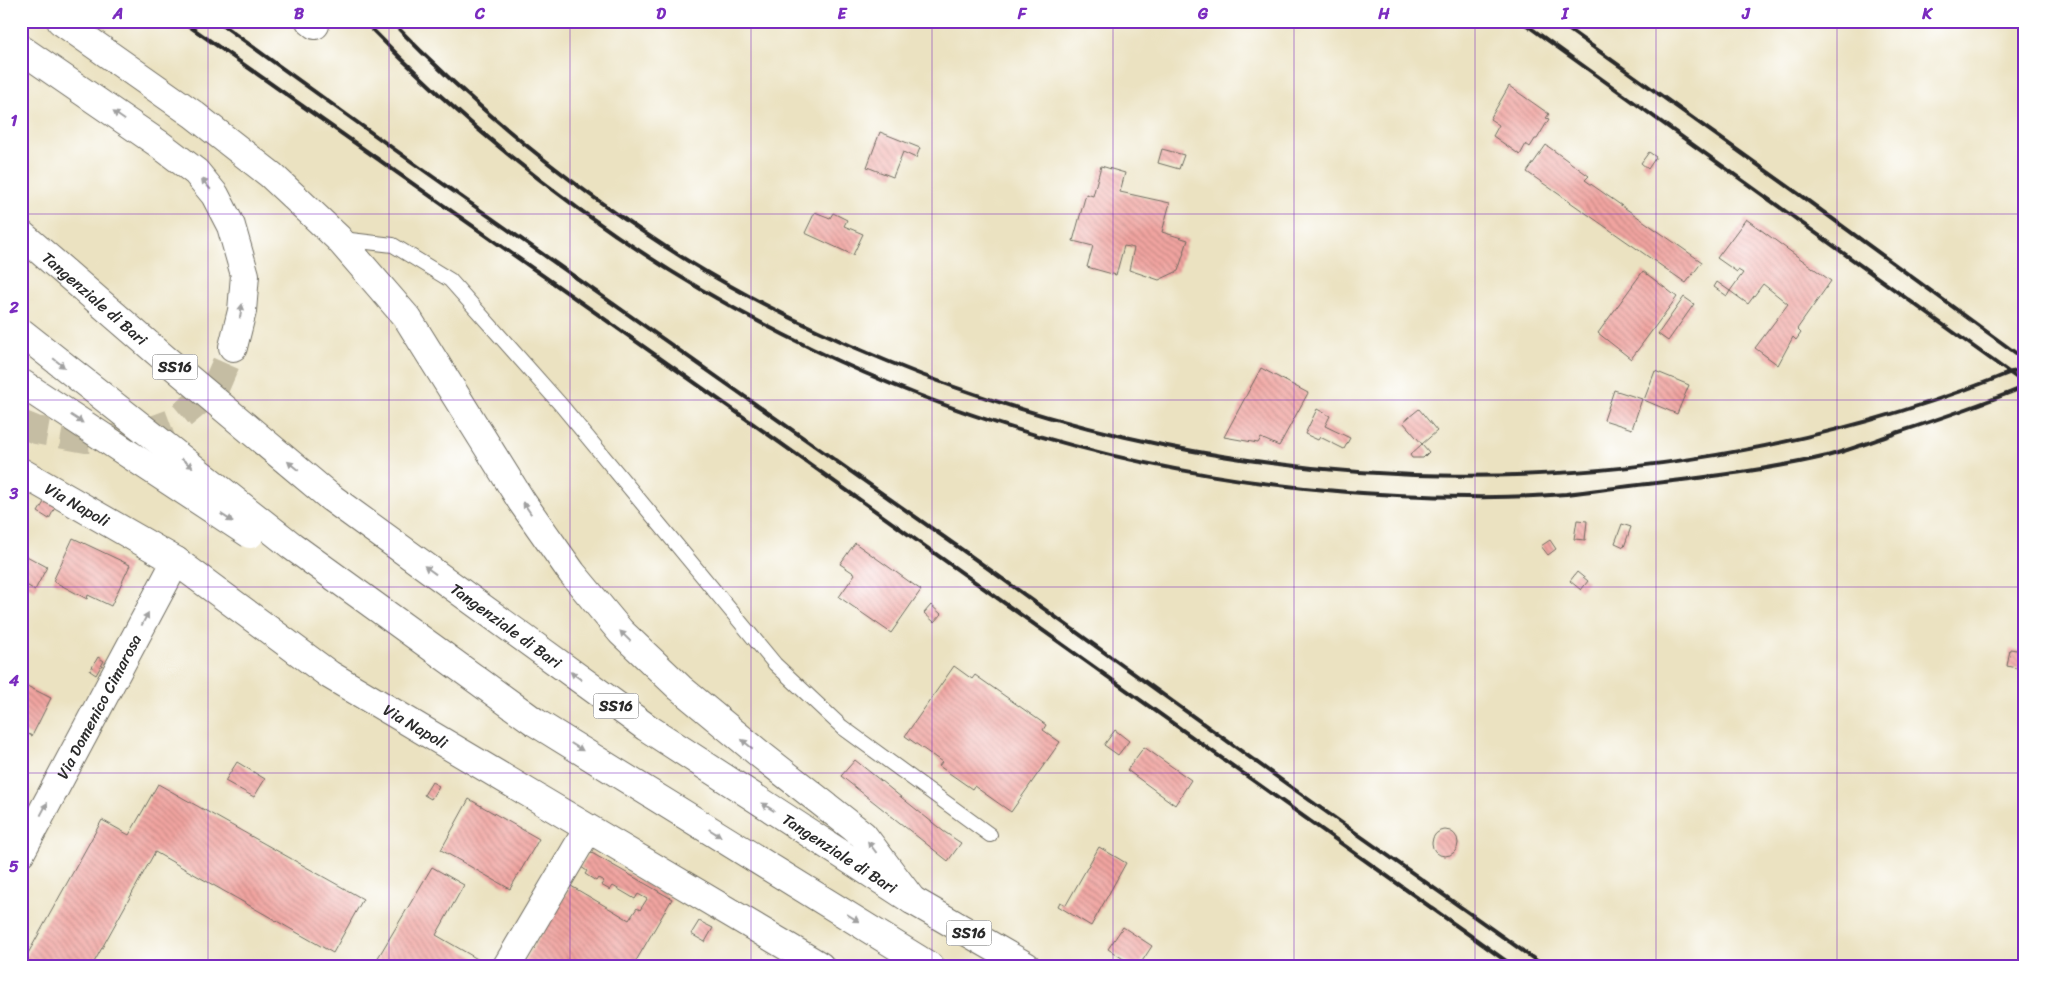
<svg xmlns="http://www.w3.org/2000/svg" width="2045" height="987" viewBox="0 0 2045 987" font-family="Sriracha,sans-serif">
  <defs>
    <pattern id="building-back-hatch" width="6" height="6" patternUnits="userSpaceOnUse" patternTransform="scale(1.25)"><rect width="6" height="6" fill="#f1a4a0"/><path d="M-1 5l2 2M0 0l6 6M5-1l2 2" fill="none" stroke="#c38683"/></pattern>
  </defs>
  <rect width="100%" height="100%" fill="#fff"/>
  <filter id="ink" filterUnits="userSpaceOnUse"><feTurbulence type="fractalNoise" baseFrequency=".02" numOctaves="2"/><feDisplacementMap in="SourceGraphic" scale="10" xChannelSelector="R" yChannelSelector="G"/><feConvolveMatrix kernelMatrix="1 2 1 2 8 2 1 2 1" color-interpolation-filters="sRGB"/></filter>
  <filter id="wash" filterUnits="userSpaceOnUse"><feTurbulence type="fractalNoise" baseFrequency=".0096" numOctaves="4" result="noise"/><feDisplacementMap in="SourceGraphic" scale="20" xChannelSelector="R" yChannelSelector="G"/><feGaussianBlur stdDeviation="1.12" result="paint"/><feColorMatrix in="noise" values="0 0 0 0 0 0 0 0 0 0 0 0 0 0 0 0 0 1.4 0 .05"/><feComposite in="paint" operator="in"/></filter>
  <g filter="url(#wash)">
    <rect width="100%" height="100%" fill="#ebe2c1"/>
    <g id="blocks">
      <!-- building -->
      <path fill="url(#building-back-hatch)" d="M1509 86 1549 114 1546 118 1549 119 1537 139H1535L1530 147 1526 144 1520 155 1493 136 1499 125 1490 119Z
        M880 132 920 148 916 158 903 152 893 177 867 167Z
        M1546 145 1589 176 1585 180 1702 262 1686 283 1527 172Z
        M1162 149 1184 155 1179 169 1158 163Z
        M1649 152 1656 157 1648 169 1641 163Z
        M1101 166 1125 173 1120 192 1170 203 1162 232 1188 240 1178 271 1159 280 1129 270 1134 248 1124 246 1116 275 1087 267 1093 246 1073 241 1086 194 1093 196Z
        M815 212 830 218 833 213 847 220 844 226 863 234 853 255 805 233Z
        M1746 219 1831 281 1797 329 1801 333 1796 340 1793 337 1778 365 1755 348 1788 304 1763 284 1748 304 1730 291 1743 273 1738 270 1737 272 1717 258Z
        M1643 271 1677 297 1631 359 1598 333Z
        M1717 282 1730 291 1727 296 1714 287Z
        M1684 297 1694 304 1668 341 1658 334Z
        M1261 368 1308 393 1279 446 1261 438 1258 443 1224 437Z
        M1655 371 1689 385 1677 414 1644 400Z
        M1614 390 1642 399 1632 429 1604 420Z
        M1317 409 1330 416 1325 426 1350 438 1344 449 1320 437 1318 440 1305 434Z
        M1419 409 1437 431 1422 444 1429 452 1423 458H1412L1410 455 1422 444 1403 422Z
        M49 494 59 500 49 519 38 512Z
        M1577 520 1587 521 1585 540 1574 539Z
        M1622 524 1631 527 1624 547 1615 543Z
        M73 538 130 565 111 606 88 595 87 599 53 581Z
        M1550 540 1556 549 1548 555 1541 546Z
        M855 543 921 590 891 633 839 597 855 574 840 564Z
        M21 553 47 567 35 590 21 582Z
        M1577 572 1588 581 1581 590 1570 581Z
        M931 605 941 614 934 622 924 613Z
        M2010 649 2023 651 2020 669 2007 666Z
        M98 657 104 661 96 675 90 671Z
        M954 666 972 679 975 675 1046 725 1043 730 1060 742 1011 812 974 786 972 789 939 766 942 762 905 736Z
        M21 683 51 698 32 736 21 730Z
        M1115 730 1129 741 1118 755 1104 745Z
        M1144 747 1191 780 1175 805 1127 770Z
        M855 760 943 831 961 843 948 861 841 776Z
        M237 762 265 779 254 797 225 781Z
        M432 782 439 786 431 799 424 795Z
        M158 784 363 899 333 953 155 852 92 966H21L102 820 129 835Z
        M469 799 539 839 510 889 441 850Z
        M1432 843a13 13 0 1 1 26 0a13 13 0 1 1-26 0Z
        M1099 847 1126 863 1091 926 1058 906 1060 902 1066 905Z
        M590 852 672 899 633 966H522L571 886 629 920 637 908 640 910 647 899 638 894 635 899 613 886 610 890 601 885 604 881 598 878 596 881 585 874 587 871 581 867Z
        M432 867 464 885 436 935 486 964 485 966H373Z
        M699 921 713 928 705 942 691 934Z
        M1123 927 1152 946 1139 966H1134L1108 949Z"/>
    </g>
  </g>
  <g filter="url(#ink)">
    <use href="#blocks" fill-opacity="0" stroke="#6e6b60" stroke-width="1"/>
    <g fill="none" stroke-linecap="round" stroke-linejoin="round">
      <!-- highway-tunnel -->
      <path stroke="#c5bda3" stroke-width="28" stroke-dasharray="28 14" stroke-linecap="butt" d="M21 424 36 430 86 439 131 438 174 422 215 388 233 347"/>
      <!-- lane casing -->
      <g stroke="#6e6b60" stroke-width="16">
        <path id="lane" d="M342 239 393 245 450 280 561 405 775 664 842 727 990 835"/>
      </g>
      <!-- street casing -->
      <g stroke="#6e6b60" stroke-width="30">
        <g id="street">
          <path d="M310 21 315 25"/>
          <path id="s1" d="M21 472 176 561 330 675 820 966"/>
          <path id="s2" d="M21 852 176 561"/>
          <path d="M507 966 588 829"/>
        </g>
      </g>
      <!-- highway casing -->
      <g stroke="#6e6b60" stroke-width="30">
        <g id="highway">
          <path d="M61 21 193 114 271 175 338 238 408 319 522 502 572 573 621 632 680 688 761 755 863 835 912 900"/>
          <path d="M21 49 159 144 196 172 215 195 231 226 245 275 242 311 233 347"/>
          <path id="s3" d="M330 497 646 727 912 900 1026 966"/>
          <path d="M535 722 929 966"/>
        </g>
      </g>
      <!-- lane -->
      <use href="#lane" stroke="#fff" stroke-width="14"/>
      <!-- street -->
      <use href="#street" stroke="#fff" stroke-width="28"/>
      <!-- highway -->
      <use href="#highway" stroke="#fff" stroke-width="28"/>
      <!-- rail -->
      <path stroke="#2b2b2b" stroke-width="4" d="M182 21 769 435 1513 966
        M217 21 412 162 968 554 1291 787 1544 966
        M364 21C628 296 967 463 1348 492 1420 497 1494 500 1566 494 1593 491 1620 487 1647 484 1707 477 1768 470 1827 456 1850 450 1873 441 1896 433 1939 419 1982 404 2024 387
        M391 21C480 113 579 193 688 261 751 300 819 333 887 361 1247 510 1663 516 2024 367
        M1521 21 2024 383
        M1557 21 1800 195 2024 359"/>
      <!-- highway-bridge casing -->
      <g stroke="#6e6b60" stroke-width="30" stroke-linecap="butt">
        <g id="highway-bridge">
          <path id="s4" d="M21 234 164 358 330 497"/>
          <path d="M21 332 292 546 535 722"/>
          <path d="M21 383 250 534"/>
        </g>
      </g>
      <!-- highway-bridge -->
      <use href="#highway-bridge" stroke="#fff" stroke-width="28"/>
    </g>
    <!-- one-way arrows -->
    <defs><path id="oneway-solid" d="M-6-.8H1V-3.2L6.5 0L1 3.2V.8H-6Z" transform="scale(1.25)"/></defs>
    <g fill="#a0a0a0">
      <use href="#oneway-solid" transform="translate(119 116) rotate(-145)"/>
      <use href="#oneway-solid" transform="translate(206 184) rotate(-130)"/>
      <use href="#oneway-solid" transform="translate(241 311) rotate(-81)"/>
      <use href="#oneway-solid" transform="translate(59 363) rotate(39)"/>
      <use href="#oneway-solid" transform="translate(77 419) rotate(33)"/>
      <use href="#oneway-solid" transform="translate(187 463) rotate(38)"/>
      <use href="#oneway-solid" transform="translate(293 466) rotate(-140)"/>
      <use href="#oneway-solid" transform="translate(527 508) rotate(-124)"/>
      <use href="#oneway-solid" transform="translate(227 518) rotate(33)"/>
      <use href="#oneway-solid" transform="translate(430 570) rotate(-144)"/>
      <use href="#oneway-solid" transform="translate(145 619) rotate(-62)"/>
      <use href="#oneway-solid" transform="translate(625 636) rotate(-136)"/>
      <use href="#oneway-solid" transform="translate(576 676) rotate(-144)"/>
      <use href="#oneway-solid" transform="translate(747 744) rotate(-140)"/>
      <use href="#oneway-solid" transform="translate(577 747) rotate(32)"/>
      <use href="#oneway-solid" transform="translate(768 807) rotate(-147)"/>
      <use href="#oneway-solid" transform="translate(44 809) rotate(-62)"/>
      <use href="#oneway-solid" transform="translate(715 833) rotate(32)"/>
      <use href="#oneway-solid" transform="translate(872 847) rotate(-127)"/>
      <use href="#oneway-solid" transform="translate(853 918) rotate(32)"/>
    </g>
  </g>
  <!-- grid -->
  <path fill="none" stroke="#7b2cbf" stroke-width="1" stroke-opacity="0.55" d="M208 21V966M389 21V966M570 21V966M751 21V966M932 21V966M1113 21V966M1294 21V966M1475 21V966M1656 21V966M1837 21V966M21 214H2024M21 400H2024M21 587H2024M21 773H2024"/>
  <g text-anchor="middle" stroke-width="4.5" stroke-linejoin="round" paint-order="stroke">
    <!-- shield labels -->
    <g fill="#fff" stroke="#6b6b6b" stroke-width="1">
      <rect x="152.5" y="354.5" width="45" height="25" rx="4"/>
      <rect x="593.5" y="693.5" width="45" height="25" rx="4"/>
      <rect x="946.5" y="920.5" width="45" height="25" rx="4"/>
    </g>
    <g font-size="15" font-weight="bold" fill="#2b2b2b">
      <text x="175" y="372">SS16</text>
      <text x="616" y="711">SS16</text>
      <text x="969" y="938">SS16</text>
    </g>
    <!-- street labels -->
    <g font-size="16" fill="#2b2b2b" stroke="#fff">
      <text dy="6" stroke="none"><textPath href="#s4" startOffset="98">Tangenziale di Bari</textPath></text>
      <text dy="6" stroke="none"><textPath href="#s1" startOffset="65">Via Napoli</textPath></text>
      <text dy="6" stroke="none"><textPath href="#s3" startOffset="218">Tangenziale di Bari</textPath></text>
      <text dy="6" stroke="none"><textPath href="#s2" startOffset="165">Via Domenico Cimarosa</textPath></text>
      <text dy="6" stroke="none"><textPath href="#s1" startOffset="470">Via Napoli</textPath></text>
      <text dy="6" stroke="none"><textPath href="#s3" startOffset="622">Tangenziale di Bari</textPath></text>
    </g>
  </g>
  <!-- margin -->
  <rect width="2045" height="987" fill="none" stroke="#fff" stroke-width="55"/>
  <rect x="28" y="28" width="1990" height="932" fill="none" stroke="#7b2cbf" stroke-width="2"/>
  <g font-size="16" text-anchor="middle" font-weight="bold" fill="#7b2cbf">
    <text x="118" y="19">A</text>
    <text x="299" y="19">B</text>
    <text x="480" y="19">C</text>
    <text x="661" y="19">D</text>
    <text x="842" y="19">E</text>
    <text x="1022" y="19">F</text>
    <text x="1203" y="19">G</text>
    <text x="1384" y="19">H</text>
    <text x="1565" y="19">I</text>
    <text x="1746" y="19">J</text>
    <text x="1927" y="19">K</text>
    <text x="14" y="126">1</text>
    <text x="14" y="313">2</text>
    <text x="14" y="499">3</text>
    <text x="14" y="686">4</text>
    <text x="14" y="872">5</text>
  </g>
</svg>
